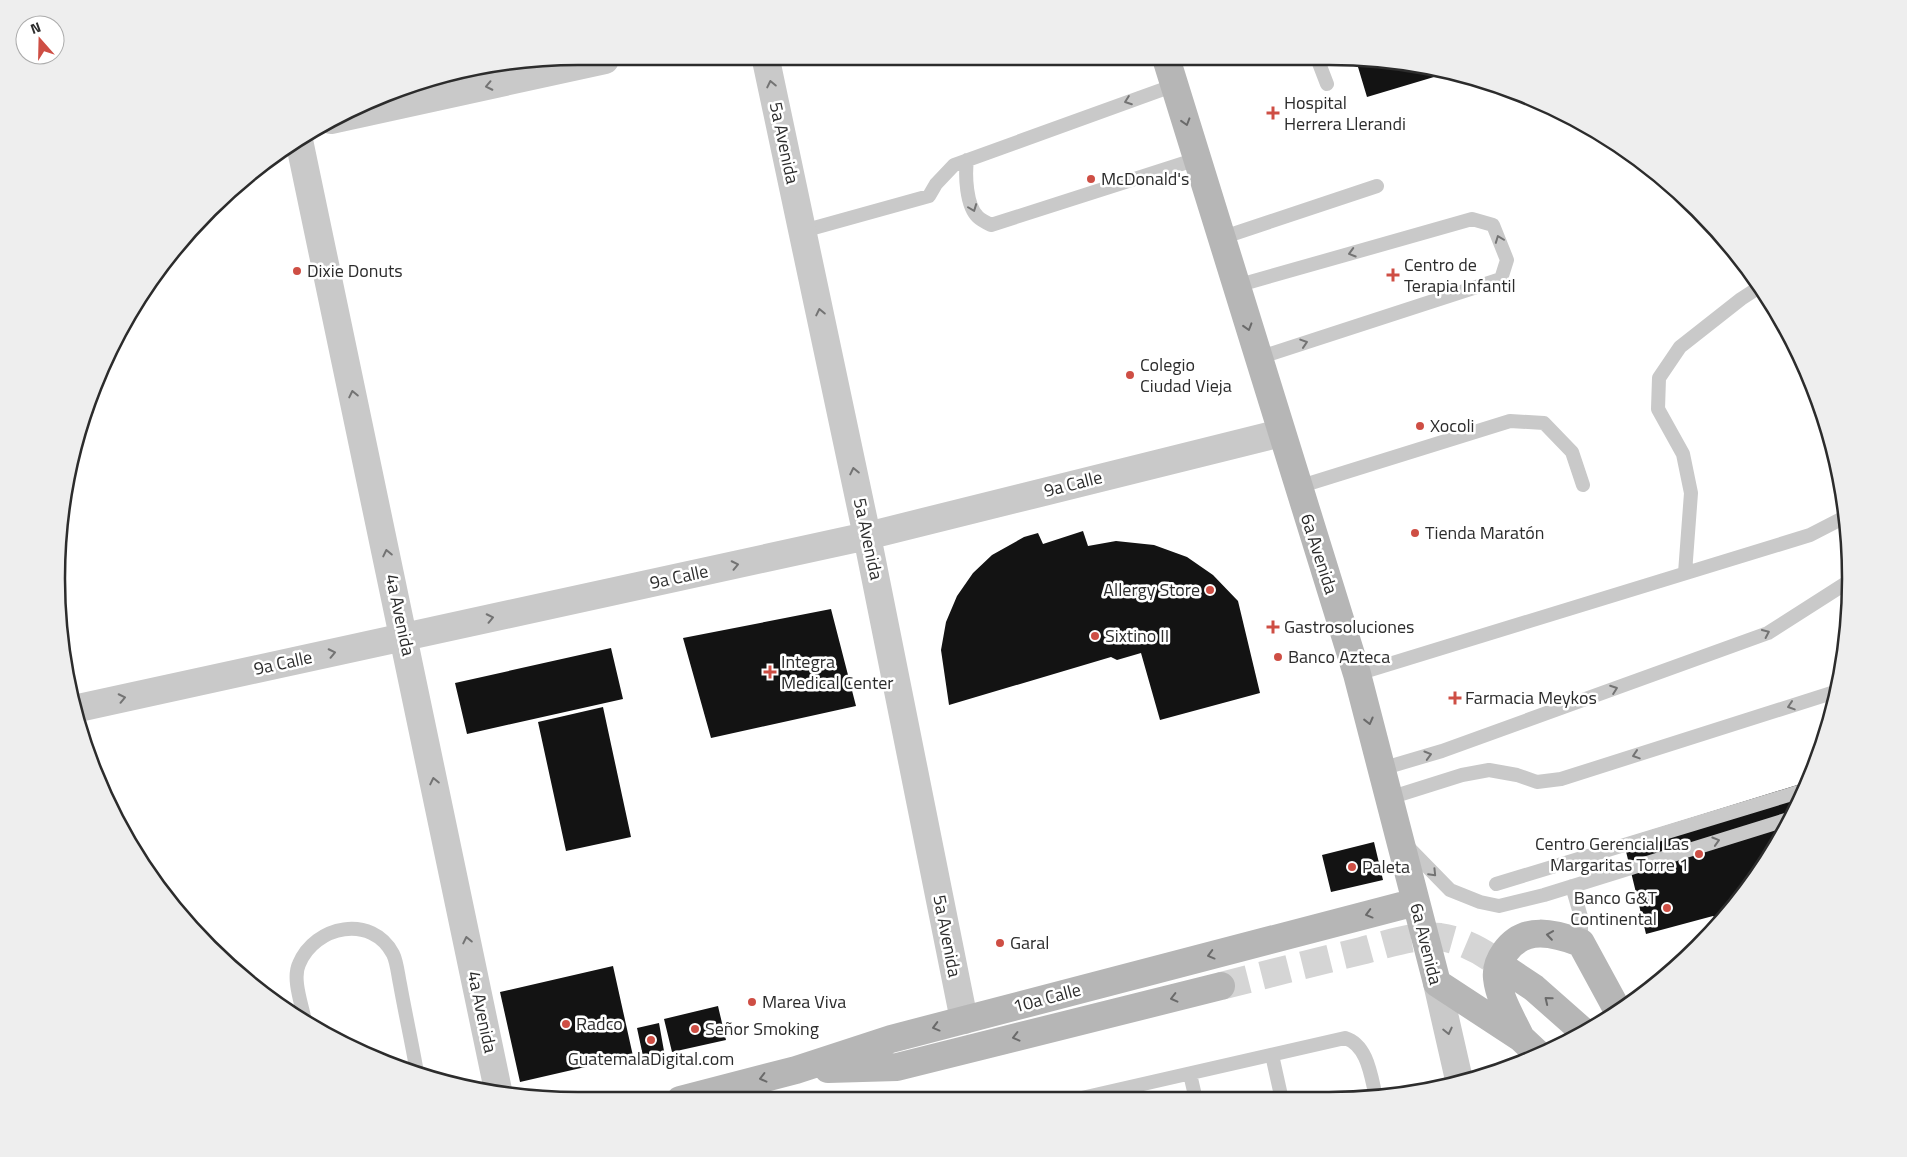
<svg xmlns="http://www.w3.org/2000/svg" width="1907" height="1157" viewBox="0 0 1907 1157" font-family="'Titillium Web',sans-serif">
  <rect width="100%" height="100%" fill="#fff"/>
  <!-- building -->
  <path fill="#131313" d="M1355 57H1363L1444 74 1367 97Z
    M1083 531 1088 546 1116 541 1154 545 1187 557 1213 575 1238 601 1260 693 1160 720 1141 653 1117 660 1111 657 949 705 941 650 946 622 957 596 973 573 992 555 1024 537 1038 533 1043 544Z
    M831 609 856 706 711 738 683 638Z
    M611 648 623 699 467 734 455 683Z
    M603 707 631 837 566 851 538 722Z
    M1810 781 1763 869 1718 920 1713 916 1646 934 1623 839Z
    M1374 842 1383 880 1331 892 1322 855Z
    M613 966 633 1056 520 1082 500 992Z
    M718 1006 726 1040 672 1052 664 1019Z
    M659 1023 664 1051 643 1056 637 1028Z"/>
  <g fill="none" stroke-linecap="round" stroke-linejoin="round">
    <!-- secondary-tunnel -->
    <path stroke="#d5d5d5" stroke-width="28" stroke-dasharray="28 14" stroke-linecap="butt" d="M1221 986C1268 974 1315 962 1361 951 1385 945 1415 934 1440 937 1466 941 1487 954 1507 970"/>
    <!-- service -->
    <path stroke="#c9c9c9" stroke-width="14" d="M1317 58 1327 84
      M967 160C965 175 966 206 978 217 981 220 987 223 991 225L1197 159
      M803 231 929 196 936 184 954 165 1175 85
      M1221 238 1377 186
      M1236 286 1472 219 1493 225 1507 260 1501 279 1258 358
      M1298 487 1510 421 1544 423 1572 452 1583 485
      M1685 573 1691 493 1683 454 1658 409 1659 378 1680 347 1741 299 1761 286
      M1357 674 1810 535 1845 517
      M1381 769 1442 751 1768 633 1851 580
      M1389 798 1462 775 1489 770 1517 775 1537 782 1561 779 1838 691
      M1407 846 1450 890 1480 902 1499 906 1544 895 1789 819
      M1496 884 1805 790
      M1572 886 1581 917V943
      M305 1021C302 1005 292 979 299 964 315 925 372 914 393 954 397 962 398 975 400 984 405 1012 411 1039 416 1067
      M1272 1055 1282 1100
      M1190 1074 1196 1100
      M1073 1100 1345 1038C1368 1045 1371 1077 1376 1097"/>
    <!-- minor -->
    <path stroke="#c9c9c9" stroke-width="28" d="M766 60 867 536 964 1020
      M331 120 605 60
      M299 140 498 1090
      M74 709 867 536 1281 433"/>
    <!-- tertiary -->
    <path stroke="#c9c9c9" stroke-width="28" d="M1437 983 1460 1084"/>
    <!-- secondary -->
    <path stroke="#b6b6b6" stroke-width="28" d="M1166 58 1357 674 1437 983 1521 1038 1537 1053
      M1507 970 1534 988 1585 1033
      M1521 1038C1512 1019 1499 998 1497 978 1496 969 1500 959 1505 952 1524 925 1554 933 1581 943L1618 1011
      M828 1069 897 1067 1221 986
      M680 1100 796 1070 891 1039 1416 902"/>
  </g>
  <!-- one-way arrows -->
  <defs><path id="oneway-chevron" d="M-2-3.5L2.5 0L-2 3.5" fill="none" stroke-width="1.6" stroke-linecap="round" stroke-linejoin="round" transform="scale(1.25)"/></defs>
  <g stroke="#737373">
    <use href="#oneway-chevron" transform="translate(771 84) rotate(-102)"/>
    <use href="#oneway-chevron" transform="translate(489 86) rotate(168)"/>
    <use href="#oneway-chevron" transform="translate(1128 101) rotate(160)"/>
    <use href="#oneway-chevron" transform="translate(973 208) rotate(69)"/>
    <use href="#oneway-chevron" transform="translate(1499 239) rotate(-111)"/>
    <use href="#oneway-chevron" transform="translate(1352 253) rotate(164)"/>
    <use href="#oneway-chevron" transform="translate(820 312) rotate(-102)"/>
    <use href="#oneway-chevron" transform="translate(1304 343) rotate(-18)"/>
    <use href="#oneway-chevron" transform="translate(353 394) rotate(-102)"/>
    <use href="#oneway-chevron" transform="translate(854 471) rotate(-102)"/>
    <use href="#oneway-chevron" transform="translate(387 553) rotate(-102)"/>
    <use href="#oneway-chevron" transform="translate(735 565) rotate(-12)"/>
    <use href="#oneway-chevron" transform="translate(490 618) rotate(-12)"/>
    <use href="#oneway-chevron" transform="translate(1766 633) rotate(-25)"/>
    <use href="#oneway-chevron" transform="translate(332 653) rotate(-12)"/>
    <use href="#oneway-chevron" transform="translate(1614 689) rotate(-20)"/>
    <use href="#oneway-chevron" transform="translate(122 698) rotate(-12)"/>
    <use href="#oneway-chevron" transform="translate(1791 706) rotate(162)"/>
    <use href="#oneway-chevron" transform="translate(1428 755) rotate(-16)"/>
    <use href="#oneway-chevron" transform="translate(1636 755) rotate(162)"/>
    <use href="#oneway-chevron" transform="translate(434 781) rotate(-102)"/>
    <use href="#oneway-chevron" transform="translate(1716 841) rotate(-17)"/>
    <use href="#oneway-chevron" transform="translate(1433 873) rotate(46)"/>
    <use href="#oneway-chevron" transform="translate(467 940) rotate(-102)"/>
    <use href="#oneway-chevron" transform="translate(1448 1031) rotate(77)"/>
  </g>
  <g stroke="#6a6a6a">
    <use href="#oneway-chevron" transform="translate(1186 122) rotate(73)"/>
    <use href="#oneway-chevron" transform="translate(1248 327) rotate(73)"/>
    <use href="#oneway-chevron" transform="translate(1369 721) rotate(76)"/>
    <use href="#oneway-chevron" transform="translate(1369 914) rotate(165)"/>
    <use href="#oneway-chevron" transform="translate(1550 935) rotate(-172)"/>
    <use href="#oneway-chevron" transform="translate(1211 955) rotate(165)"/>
    <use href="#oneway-chevron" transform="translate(1174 998) rotate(166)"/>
    <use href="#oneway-chevron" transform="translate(1548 1000) rotate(-141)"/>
    <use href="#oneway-chevron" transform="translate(936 1027) rotate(165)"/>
    <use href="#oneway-chevron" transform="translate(1016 1037) rotate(166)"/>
    <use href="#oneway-chevron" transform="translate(763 1078) rotate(166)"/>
  </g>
  <!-- markers -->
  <g fill="#ce4e44" stroke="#fff" stroke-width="2">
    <path d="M1270.5 105.5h5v5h5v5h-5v5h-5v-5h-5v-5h5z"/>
    <circle cx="1091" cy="179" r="5"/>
    <circle cx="297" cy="271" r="5"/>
    <path d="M1390.5 267.5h5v5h5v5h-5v5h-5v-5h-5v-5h5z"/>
    <circle cx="1130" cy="375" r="5"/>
    <circle cx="1420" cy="426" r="5"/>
    <circle cx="1415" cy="533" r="5"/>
    <circle cx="1210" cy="590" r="5"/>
    <path d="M1270.5 619.5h5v5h5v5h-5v5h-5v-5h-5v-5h5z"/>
    <circle cx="1095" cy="636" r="5"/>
    <circle cx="1278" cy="657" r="5"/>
    <path d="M767.5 664.5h5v5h5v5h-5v5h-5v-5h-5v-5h5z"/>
    <path d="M1452.5 690.5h5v5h5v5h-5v5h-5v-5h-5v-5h5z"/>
    <circle cx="1699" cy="854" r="5"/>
    <circle cx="1352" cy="867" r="5"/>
    <circle cx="1667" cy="908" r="5"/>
    <circle cx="1000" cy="943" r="5"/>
    <circle cx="752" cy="1002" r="5"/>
    <circle cx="566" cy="1024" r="5"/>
    <circle cx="695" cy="1029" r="5"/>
    <circle cx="651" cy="1040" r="5"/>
  </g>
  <g text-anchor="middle" stroke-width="5" stroke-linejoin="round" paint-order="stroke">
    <!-- poi labels -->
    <g font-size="18" fill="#2c2c2c" stroke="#fff" text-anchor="start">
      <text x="1284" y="109">Hospital<tspan x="1284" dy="21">Herrera Llerandi</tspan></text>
      <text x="1101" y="185">McDonald's</text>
      <text x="1404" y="271">Centro de<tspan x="1404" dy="21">Terapia Infantil</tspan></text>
      <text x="307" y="277">Dixie Donuts</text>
      <text x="1140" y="371">Colegio<tspan x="1140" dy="21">Ciudad Vieja</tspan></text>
      <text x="1430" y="432">Xocoli</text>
      <text x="1425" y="539">Tienda Maratón</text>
      <text x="1200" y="596" text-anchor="end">Allergy Store</text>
      <text x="1284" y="633">Gastrosoluciones</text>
      <text x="1105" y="642">Sixtino II</text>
      <text x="1288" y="663">Banco Azteca</text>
      <text x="781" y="668">Integra<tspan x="781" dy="21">Medical Center</tspan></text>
      <text x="1465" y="704">Farmacia Meykos</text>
      <text x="1689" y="850" text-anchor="end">Centro Gerencial Las<tspan x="1689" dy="21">Margaritas Torre 1</tspan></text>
      <text x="1362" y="873">Paleta</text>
      <text x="1657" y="904" text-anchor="end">Banco G&amp;T<tspan x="1657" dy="21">Continental</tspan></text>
      <text x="1010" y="949">Garal</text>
      <text x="762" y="1008">Marea Viva</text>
      <text x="576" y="1030">Radco</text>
      <text x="705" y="1035">Señor Smoking</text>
      <text x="651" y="1065" text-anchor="middle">GuatemalaDigital.com</text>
    </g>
    <!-- street labels -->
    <g font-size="18" fill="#2c2c2c" stroke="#fff">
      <text transform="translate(784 143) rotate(78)" y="6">5a Avenida</text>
      <text transform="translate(1073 484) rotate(-14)" y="6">9a Calle</text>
      <text transform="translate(868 539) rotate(78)" y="6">5a Avenida</text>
      <text transform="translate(1319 554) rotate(72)" y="6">6a Avenida</text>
      <text transform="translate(679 577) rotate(-12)" y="6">9a Calle</text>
      <text transform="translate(400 615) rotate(78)" y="6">4a Avenida</text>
      <text transform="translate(283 663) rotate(-12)" y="6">9a Calle</text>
      <text transform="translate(947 936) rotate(79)" y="6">5a Avenida</text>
      <text transform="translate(1426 944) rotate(76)" y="6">6a Avenida</text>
      <text transform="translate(1047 998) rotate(-15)" y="6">10a Calle</text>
      <text transform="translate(482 1012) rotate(78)" y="6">4a Avenida</text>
    </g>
  </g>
  <!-- crop -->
  <path d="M0 0H1907V1157H0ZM578 65H1329A513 513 0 0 1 1842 578V579A513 513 0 0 1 1329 1092H578A513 513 0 0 1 65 579V578A513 513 0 0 1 578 65Z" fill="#eee" fill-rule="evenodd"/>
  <path fill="none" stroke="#2c2c2c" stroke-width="2.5" d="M578 65H1329A513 513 0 0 1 1842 578V579A513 513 0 0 1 1329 1092H578A513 513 0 0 1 65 579V578A513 513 0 0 1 578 65Z"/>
  <!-- north arrow -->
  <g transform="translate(40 40) rotate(340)"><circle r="24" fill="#ffffff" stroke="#ababab"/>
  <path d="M0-4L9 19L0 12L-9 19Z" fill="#ce4e44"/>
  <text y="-8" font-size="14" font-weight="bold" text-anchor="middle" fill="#2c2c2c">N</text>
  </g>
</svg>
